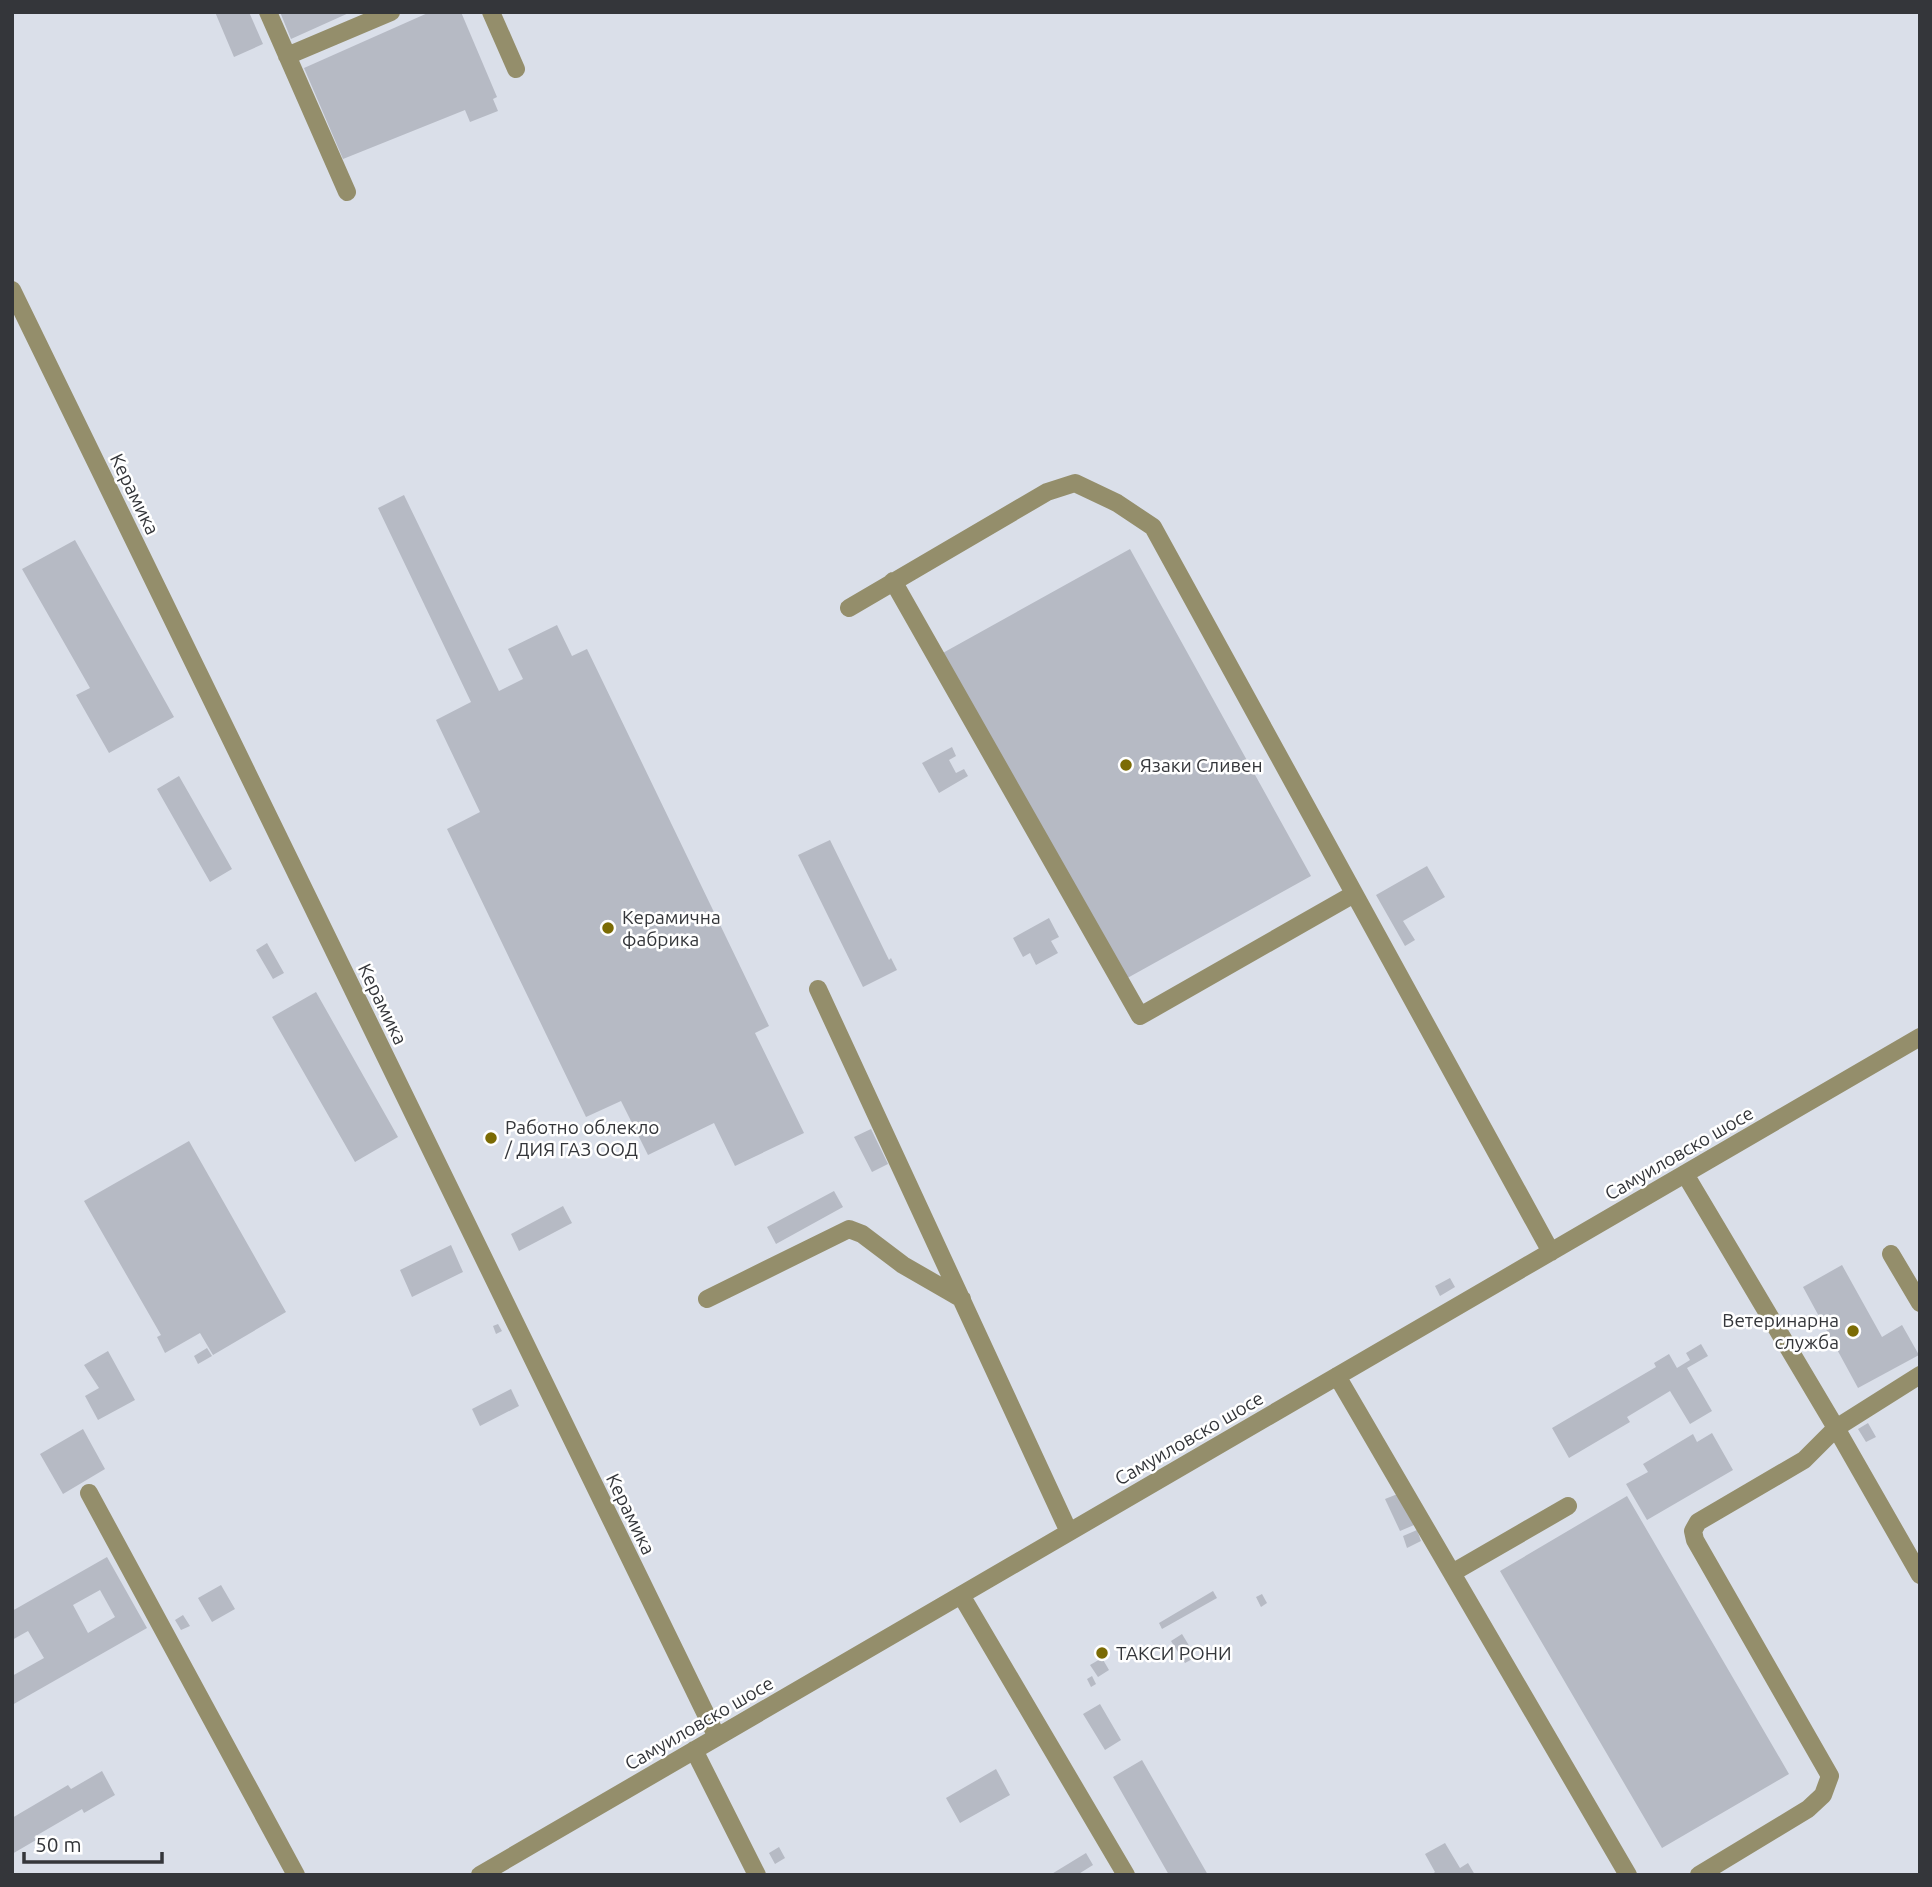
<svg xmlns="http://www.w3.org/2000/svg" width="1932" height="1887" viewBox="0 0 1932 1887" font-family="Ubuntu,sans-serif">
  <rect width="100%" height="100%" fill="#dadfe9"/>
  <!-- building -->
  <path fill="#b6bac4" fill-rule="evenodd" d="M215 12H249L263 44 234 57Z
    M280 12H351L291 39Z
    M430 12H461L497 97 493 99 498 111 470 122 465 110 343 159 304 68Z
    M404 495 499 691 523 679 508 649 557 625 572 656 587 649 769 1026 755 1033 804 1133 735 1166 714 1123 648 1155 621 1101 586 1117 447 829 480 812 436 720 471 702 378 508Z
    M75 540 174 717 109 753 76 695 90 688 22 569Z
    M1130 549 1311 876 1122 981 941 654Z
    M952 747 956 756 949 760 956 773 964 769 968 776 939 793 922 763Z
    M179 776 232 869 210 882 157 789Z
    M830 840 889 960 891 958 897 970 863 987 798 855Z
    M1427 866 1445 897 1403 921 1415 940 1405 946 1376 895Z
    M1049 918 1059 937 1051 941 1058 953 1036 965 1030 953 1023 957 1013 938Z
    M267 943 284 973 273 979 256 950Z
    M316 992 398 1137 355 1162 272 1017Z
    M871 1129 888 1164 872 1172 854 1137Z
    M189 1141 286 1312 213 1355 200 1333 165 1353 157 1337 161 1335 84 1201Z
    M834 1191 843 1207 776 1244 767 1227Z
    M563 1206 572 1223 519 1251 511 1234Z
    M451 1245 463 1272 412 1297 400 1270Z
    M1842 1265 1882 1337 1902 1325 1919 1355 1858 1388 1803 1287Z
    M1450 1278 1455 1287 1440 1296 1435 1286Z
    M498 1324 502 1331 496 1334 493 1326Z
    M1701 1344 1708 1356 1687 1368 1712 1411 1690 1424 1670 1391 1627 1417 1630 1422 1569 1458 1552 1428 1656 1367 1654 1363 1669 1354 1677 1368 1690 1360 1686 1353Z
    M207 1348 212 1356 198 1364 194 1356Z
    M108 1351 135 1400 98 1420 85 1396 99 1388 84 1365Z
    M511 1389 519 1406 480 1426 472 1409Z
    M1868 1423 1876 1437 1866 1442 1858 1429Z
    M83 1429 105 1469 63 1494 40 1454Z
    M1712 1433 1733 1470 1647 1520 1626 1484 1648 1472 1643 1464 1693 1434 1697 1442Z
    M1400 1493 1414 1525 1400 1531 1385 1499Z
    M1627 1496 1789 1774 1662 1848 1500 1571Z
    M1417 1530 1421 1541 1407 1548 1403 1536Z
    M107 1557 147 1628 12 1705V1676L44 1658 28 1631 12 1640V1611ZM100 1590 115 1617 88 1633 73 1605Z
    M221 1585 235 1609 212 1622 198 1598Z
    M1213 1591 1217 1598 1162 1629 1159 1623Z
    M1262 1594 1267 1603 1261 1607 1256 1597Z
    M183 1615 190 1626 181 1630 175 1620Z
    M1182 1634 1196 1657 1185 1663 1171 1641Z
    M1141 1647 1145 1655 1137 1660 1133 1652Z
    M1102 1658 1109 1670 1098 1677 1090 1665Z
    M1092 1676 1096 1684 1091 1687 1087 1679Z
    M1100 1704 1121 1740 1105 1750 1083 1714Z
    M1142 1760 1208 1875H1169L1113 1777Z
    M996 1769 1010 1795 960 1823 946 1798Z
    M102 1771 115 1795 84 1813 82 1809 34 1837 36 1840 12 1854V1818L68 1785 71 1789Z
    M1445 1843 1460 1868 1468 1863 1475 1875H1431L1435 1872 1425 1854Z
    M779 1847 785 1858 775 1864 769 1853Z
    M1086 1853 1093 1865 1077 1875H1050Z"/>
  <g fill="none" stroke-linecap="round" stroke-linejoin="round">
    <!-- minor -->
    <path stroke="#948e6b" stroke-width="18" d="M268 12 347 192
      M491 12 516 69
      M287 56 391 12
      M12 290 717 1737
      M893 581 1140 1016 1354 894
      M849 608 1047 492 1075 483 1117 503 1153 527 1551 1252
      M818 989 1069 1532
      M1685 1174 1836 1428 1920 1575
      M1891 1254 1920 1303
      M707 1299 849 1229 862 1234 903 1265 962 1299
      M1337 1376 1628 1875
      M89 1493 296 1875
      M1452 1573 1568 1506
      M961 1595 1126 1875
      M694 1750 757 1875
      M480 1875 1920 1037
      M1699 1875 1808 1809 1823 1795 1830 1776 1695 1540 1693 1531 1698 1522 1804 1460 1836 1428 1920 1375"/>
  </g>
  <!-- markers -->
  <g fill="#7b6b04" stroke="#fff" stroke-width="2.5">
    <circle cx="1126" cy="765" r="7"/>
    <circle cx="608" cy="928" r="7"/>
    <circle cx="491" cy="1138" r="7"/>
    <circle cx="1853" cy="1331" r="7"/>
    <circle cx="1102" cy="1653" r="7"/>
  </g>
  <g text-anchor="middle" stroke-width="5" stroke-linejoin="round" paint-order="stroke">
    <!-- street labels -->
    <g font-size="19" fill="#34363a" stroke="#fff">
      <text transform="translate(135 494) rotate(64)" y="7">Керамика</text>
      <text transform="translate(383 1004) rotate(64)" y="7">Керамика</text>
      <text transform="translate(1679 1153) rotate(-30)" y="7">Самуиловско шосе</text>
      <text transform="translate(1189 1438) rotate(-30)" y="7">Самуиловско шосе</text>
      <text transform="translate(631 1514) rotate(64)" y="7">Керамика</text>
      <text transform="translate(699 1723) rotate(-30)" y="7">Самуиловско шосе</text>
    </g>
    <!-- poi labels -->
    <g font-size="19" fill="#34363a" stroke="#fff" text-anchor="start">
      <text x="1140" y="772">Язаки Сливен</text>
      <text x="622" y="924">Керамична<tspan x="622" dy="22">фабрика</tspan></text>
      <text x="505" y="1134">Работно облекло<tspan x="505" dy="22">/ ДИЯ ГАЗ ООД</tspan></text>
      <text x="1839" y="1327" text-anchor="end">Ветеринарна<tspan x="1839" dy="22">служба</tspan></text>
      <text x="1116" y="1660">ТАКСИ РОНИ</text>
    </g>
  </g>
  <!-- border -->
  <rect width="1932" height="1887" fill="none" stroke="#34363a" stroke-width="28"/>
  <!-- scale -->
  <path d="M24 1852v10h138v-10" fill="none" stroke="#34363a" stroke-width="3.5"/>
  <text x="35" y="1852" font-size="21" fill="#34363a" stroke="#ffffff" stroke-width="5" paint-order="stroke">50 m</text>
</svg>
